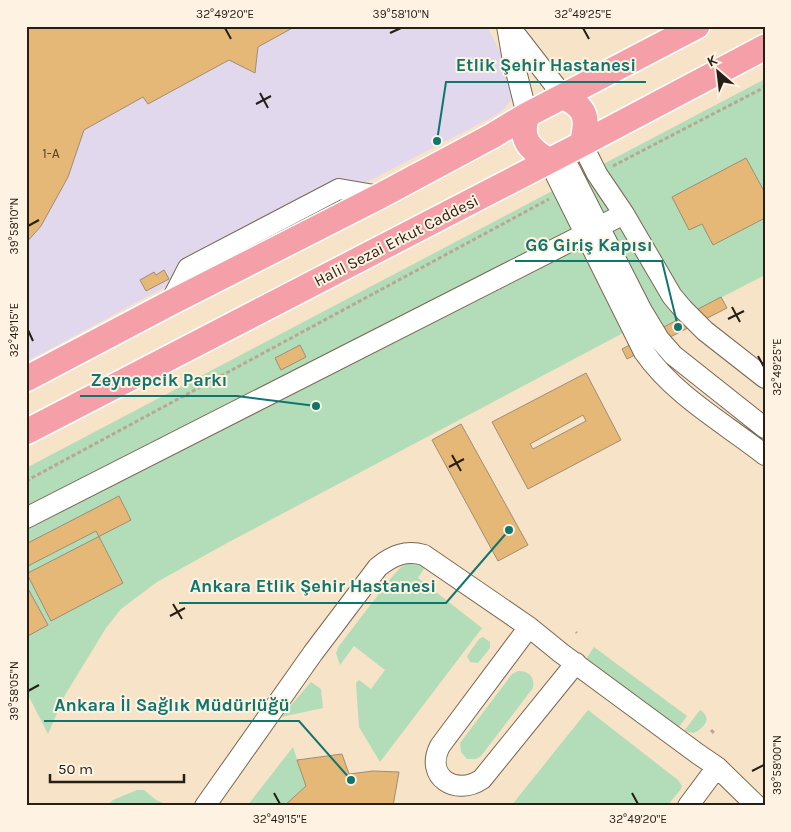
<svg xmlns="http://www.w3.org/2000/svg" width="791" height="832" viewBox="0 0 791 832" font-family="Karla,sans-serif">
  <rect width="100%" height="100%" fill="#f7e3c8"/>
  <!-- commercial -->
  <path fill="#e1d8ed" d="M26 26H487L505 61 512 95 510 101 505 108 496 115 367 182 338 184 178 280 26 362Z"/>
  <!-- green -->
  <path fill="#b3dcb9" d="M765 79V275L631 344 625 332 227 543 157 582 121 609 106 628 65 695 48 734 26 691V468Z
    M408 563 420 564 425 567 418 578 482 628 380 762 359 727 356 683 359 680 371 689 385 670 354 646 340 665 336 653 339 646 391 578 401 567Z
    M483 637 490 642V648L478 663 470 662 467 656 479 639Z
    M594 647 687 716 679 727 586 659Z
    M518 671C529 671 535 677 533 688L481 756 476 759H467L461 752 460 743 512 674Z
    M311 682 321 689 323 708 281 717Z
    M588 710 678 780 682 786 681 789 667 806H511Z
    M700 710C713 718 704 728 694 733L684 731Z
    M293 747 306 786 284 806H247Z
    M137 790H144L156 800 170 806H106L113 800Z"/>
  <!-- building -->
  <path fill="#e6b877" stroke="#9f8d74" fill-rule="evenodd" d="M26 26H296L258 47 255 73 229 60 148 104 143 97 84 130 68 177 41 226 26 243Z
    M746 158 765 193V218L713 245 702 224 689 230 672 197Z
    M164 270 169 279 146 291 140 280 154 272 156 275Z
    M721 297 727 308 627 359 622 349Z
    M300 345 306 357 281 370 275 358Z
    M586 373 621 440 528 489 492 422ZM583 415 586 421 533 449 530 444Z
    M461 424 528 545 498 561 432 440Z
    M119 496 131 520 26 574V544Z
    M96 531 123 583 51 621 26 572V567Z
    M26 585 48 625 26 637Z
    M342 754 349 774 373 771 399 772 393 806H284L306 786 297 760Z"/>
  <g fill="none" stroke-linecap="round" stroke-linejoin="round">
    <!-- minor casing -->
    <g stroke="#796750" stroke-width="22">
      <path id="minor" d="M507 26 512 55 527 115
        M509 26 564 97
        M582 144 597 174 624 214 672 296 683 309 705 331 765 378
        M562 154 642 311 659 339 673 355 765 428
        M549 161 644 352C674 395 724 423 765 455
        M170 303 188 268 339 189 380 196
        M26 518 624 214
        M529 627 440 746C424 777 456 797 482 779L576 663
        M205 806 313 653 378 567C393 555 406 550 424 555L529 627 561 653 698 754 717 767 757 806
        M688 806 717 767"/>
    </g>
    <!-- major casing -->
    <g stroke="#fff" stroke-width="28">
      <path id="major" d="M564 97C588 108 588 121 582 144
        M527 115C519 139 529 149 549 161
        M26 379 170 303 380 196 492 136 527 115 697 26
        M26 432 582 144 765 47"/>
    </g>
    <!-- path -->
    <path stroke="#b8a892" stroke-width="3" stroke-dasharray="4 2.5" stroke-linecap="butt" d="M613 166 765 87
      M26 481 549 199
      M576 632 577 633
      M711 730 714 733"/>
    <!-- minor -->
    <use href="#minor" stroke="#fff" stroke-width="20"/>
    <!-- major -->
    <use href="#major" stroke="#f59fa9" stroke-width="25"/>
  </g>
  <!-- ticks -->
  <path fill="none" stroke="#261f15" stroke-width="2" d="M225 28 231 39M583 28 589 39M390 33 401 28M260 93 268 108M256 104 271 96M28 226 39 220M732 307 740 322M728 319 744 311M28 330 33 341M758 356 764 367M452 455 461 471M449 467 464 459M173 604 182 619M170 616 185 608M28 691 39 685M752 771 764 765M274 793 280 804M632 793 638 804"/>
  <g text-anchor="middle" stroke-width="4" stroke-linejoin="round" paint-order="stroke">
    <!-- number labels -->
    <g font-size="14" fill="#56452e">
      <text x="51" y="158">1-A</text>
    </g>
    <!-- street labels -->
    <g font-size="16" fill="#261f15" stroke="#fef2e2">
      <text transform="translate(396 240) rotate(-27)" y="6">Halil Sezai Erkut Caddesi</text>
    </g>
  </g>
  <!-- callouts -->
  <path fill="none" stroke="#0f766e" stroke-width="2" d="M437 141L446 82H646M678 327L662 261H515M316 406L237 396H80M509 530L446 603H179M351 780L299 721H44"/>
  <g fill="#0f766e" stroke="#fef2e2" stroke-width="2">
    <circle cx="437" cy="141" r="5"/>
    <circle cx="678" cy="327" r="5"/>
    <circle cx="316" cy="406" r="5"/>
    <circle cx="509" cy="530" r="5"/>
    <circle cx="351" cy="780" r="5"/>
  </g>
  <g font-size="18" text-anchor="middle" font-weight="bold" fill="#0f766e" stroke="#fef2e2" stroke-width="4" stroke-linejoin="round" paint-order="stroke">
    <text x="546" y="71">Etlik Şehir Hastanesi</text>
    <text x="589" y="251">G6 Giriş Kapısı</text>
    <text x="159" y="386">Zeynepcik Parkı</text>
    <text x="313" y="592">Ankara Etlik Şehir Hastanesi</text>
    <text x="172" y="711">Ankara İl Sağlık Müdürlüğü</text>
  </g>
  <!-- border -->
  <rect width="791" height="832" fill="none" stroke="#fef2e2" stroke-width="55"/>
  <!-- north arrow -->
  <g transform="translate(718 72) rotate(332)" stroke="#fef2e2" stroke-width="4" paint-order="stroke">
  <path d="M0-4L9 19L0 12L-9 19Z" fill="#261f15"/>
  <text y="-8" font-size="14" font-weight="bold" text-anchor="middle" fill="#261f15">K</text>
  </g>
  <!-- scale -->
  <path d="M50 774v8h134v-8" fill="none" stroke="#261f15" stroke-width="2.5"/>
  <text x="58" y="774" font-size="15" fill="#261f15" stroke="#fef2e2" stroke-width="4" paint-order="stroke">50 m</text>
  <rect x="28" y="28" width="736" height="776" fill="none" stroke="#261f15" stroke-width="2"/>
  <g font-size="12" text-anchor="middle" fill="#261f15">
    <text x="225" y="18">32°49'20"E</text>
    <text x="401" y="18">39°58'10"N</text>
    <text x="583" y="18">32°49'25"E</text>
    <text transform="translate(14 226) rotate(-90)" y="4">39°58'10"N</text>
    <text transform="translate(14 330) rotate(-90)" y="4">32°49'15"E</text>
    <text transform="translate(777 367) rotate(-90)" y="4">32°49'25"E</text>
    <text transform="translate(14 691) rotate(-90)" y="4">39°58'05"N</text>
    <text transform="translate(777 765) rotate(-90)" y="4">39°58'00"N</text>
    <text x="280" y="823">32°49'15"E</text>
    <text x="638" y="823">32°49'20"E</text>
  </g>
</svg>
